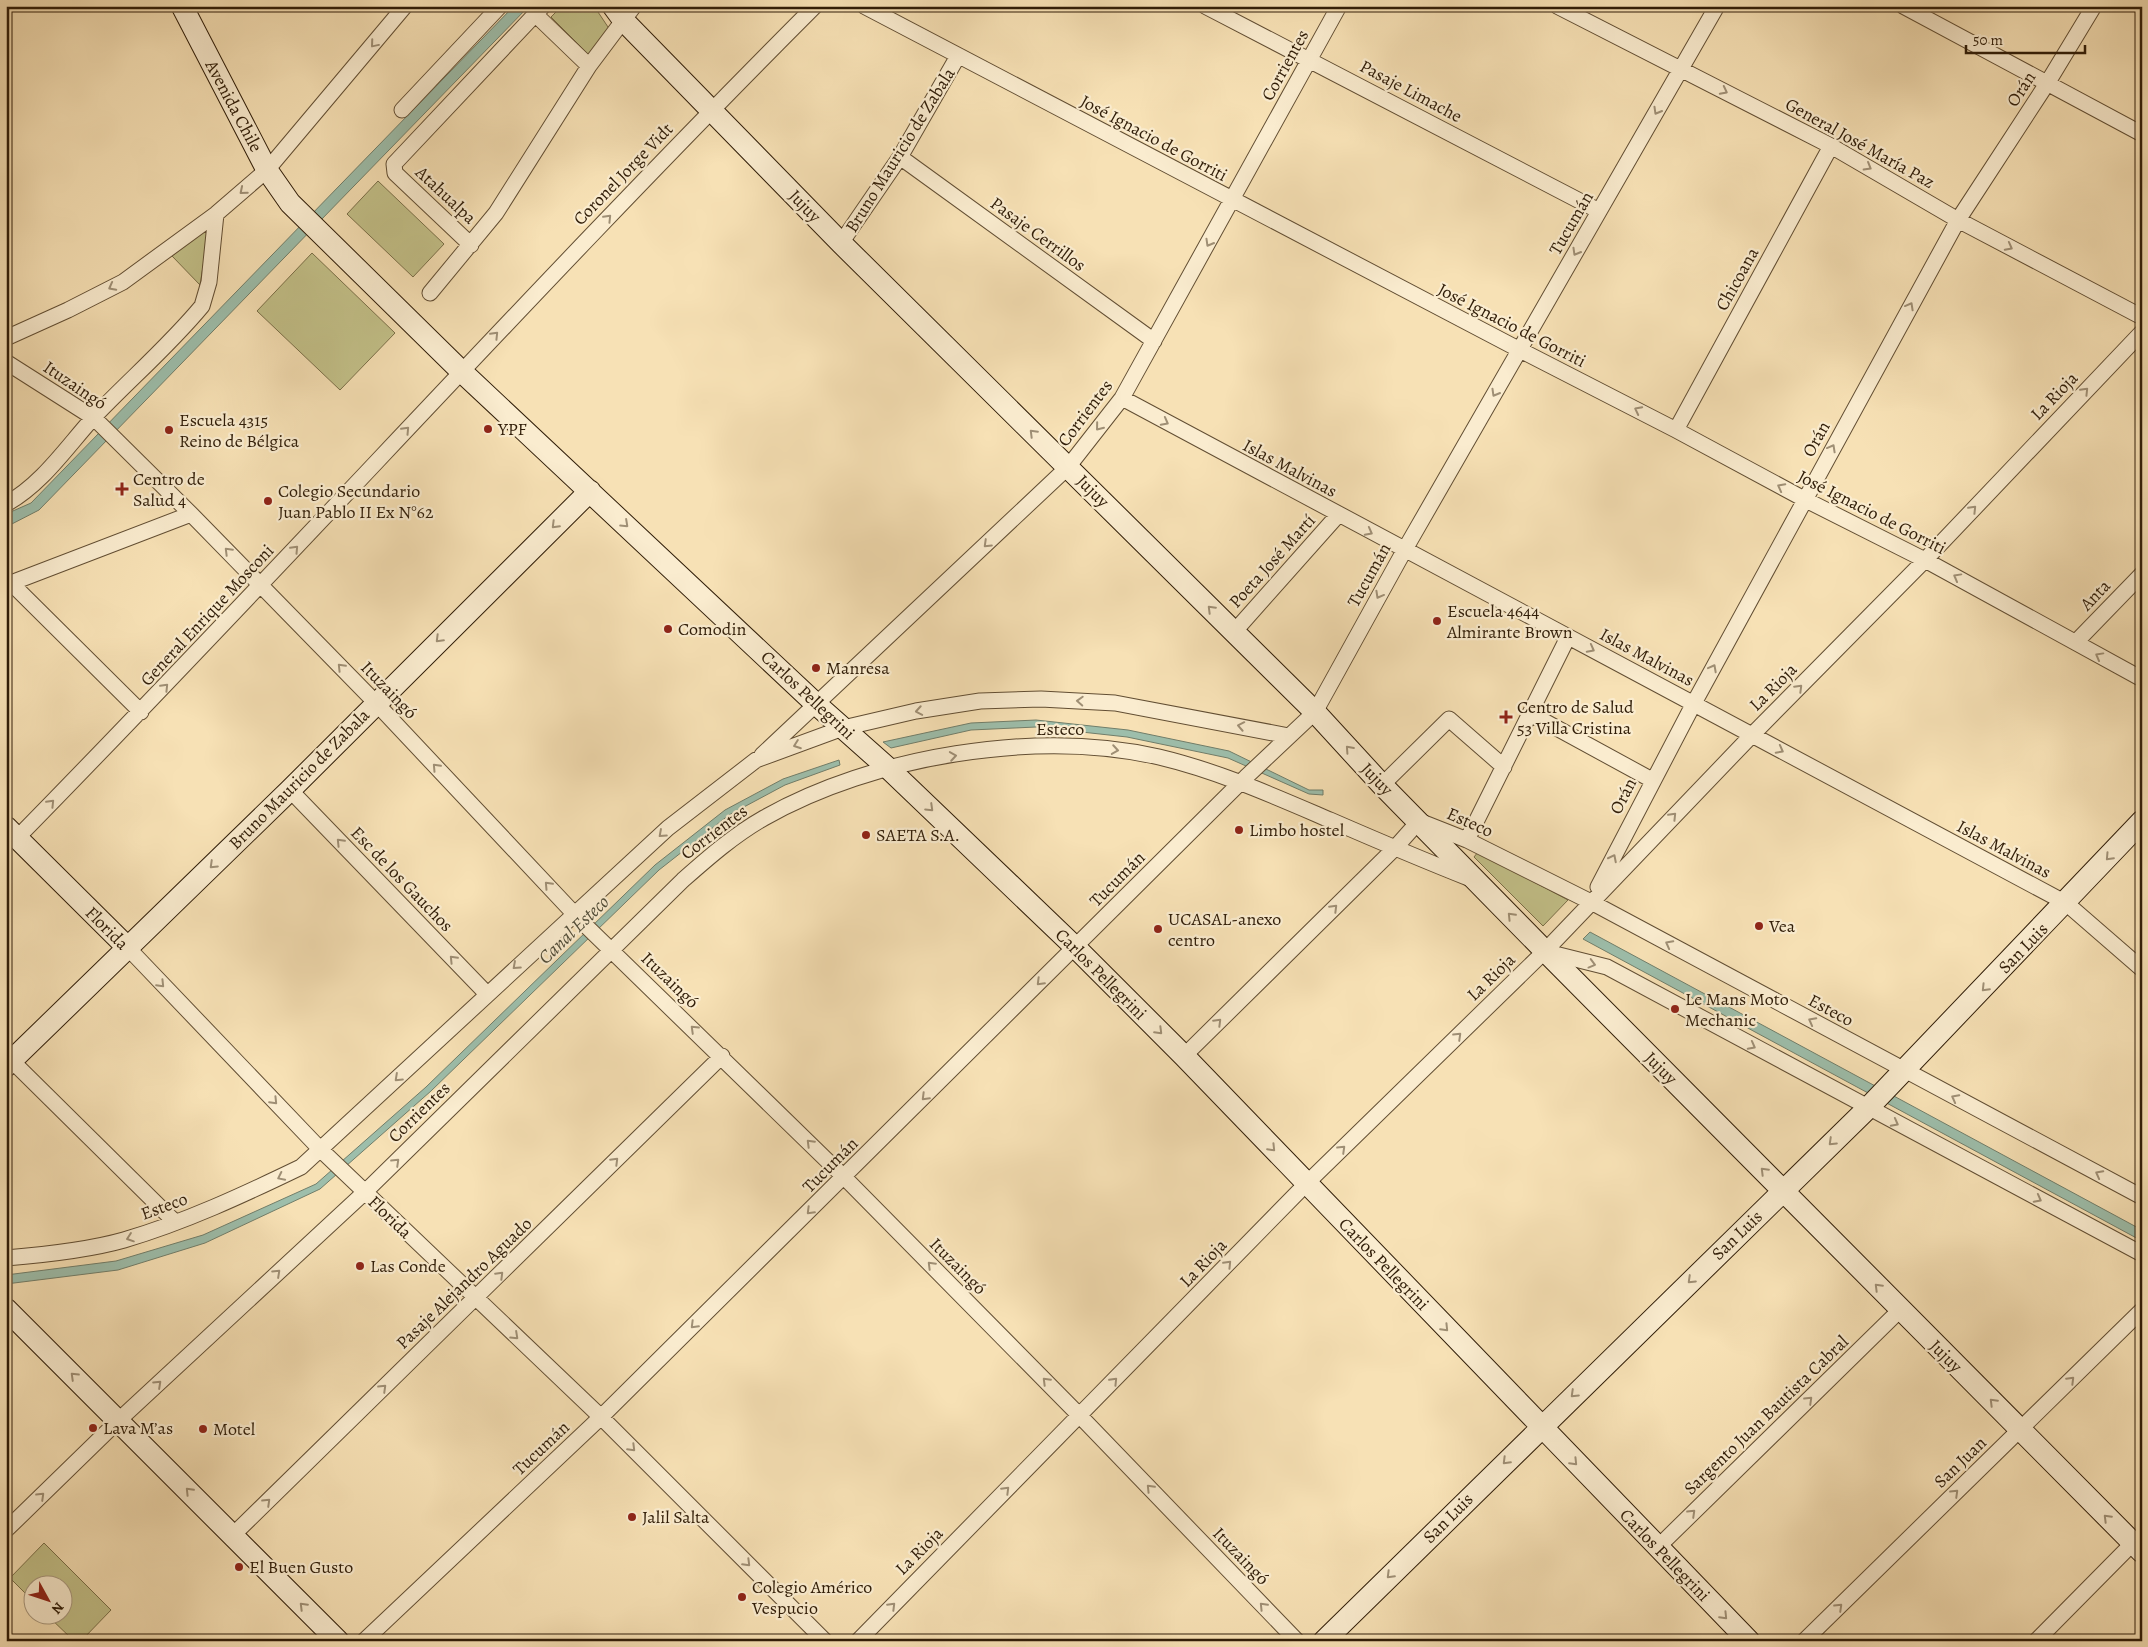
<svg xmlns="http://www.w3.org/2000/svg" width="2148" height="1647" viewBox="0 0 2148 1647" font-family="Alegreya,serif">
  <rect width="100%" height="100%" fill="#f7e1b5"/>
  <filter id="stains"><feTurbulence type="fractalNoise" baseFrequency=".004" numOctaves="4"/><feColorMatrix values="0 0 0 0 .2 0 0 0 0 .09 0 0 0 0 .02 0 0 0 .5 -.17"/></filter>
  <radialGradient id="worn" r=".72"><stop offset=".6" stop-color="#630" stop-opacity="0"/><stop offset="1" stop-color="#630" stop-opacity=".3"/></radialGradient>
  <!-- green -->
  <path fill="#c3c189" stroke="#7a6f48" d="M562 6H594L610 30 590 56 551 17Z
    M378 181 444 244 413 277 347 214Z
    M210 224 200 285 172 256Z
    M312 253 395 333 340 390 257 311Z
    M1478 852 1568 900 1543 926 1474 857Z
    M44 1543 111 1610 81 1641H74L47 1615 62 1614V1584H32V1600L10 1578Z"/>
  <!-- water -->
  <path fill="#9dbeab" stroke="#717e6a" d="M514 6H529L39 510 6 527V514L31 503Z
    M1036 720 1128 730 1229 751 1309 790H1323V795L1309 794 1228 758 1127 737 1036 727 971 730 891 748 883 742 971 723Z
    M839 760 840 765 785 785 729 815 659 870 431 1091 320 1189 205 1243 118 1270 6 1284V1275L116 1261 203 1235 316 1184 426 1087 655 865 725 810 783 779Z
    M1590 932 2142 1230V1241L1583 939Z"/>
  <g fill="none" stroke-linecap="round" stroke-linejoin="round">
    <!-- street casing -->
    <g stroke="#624e33" stroke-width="17">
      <path id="street" d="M864 6 1520 350 1676 430 1804 499 1925 560 2142 679
        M1205 6 1599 211
        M1557 6 1831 146 1958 220 2142 317
        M1903 6 2142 134
        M535 14 589 66
        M402 110 500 6
        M900 157 1154 341
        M841 243 900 157 958 56
        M471 245 395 173 394 164 543 6
        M430 293 496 213 589 66 634 6
        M6 338 68 310 123 282 216 214 267 170 405 6
        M6 362 94 418 191 514 375 702 581 921 845 1178 1080 1416 1297 1641
        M1122 398 2066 903 2142 969
        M1676 430 1831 146
        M6 504C42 484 66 448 93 418 129 380 169 346 202 306L209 282 216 214
        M6 583H11L191 514
        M11 583 141 712
        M1234 632 1338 515
        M2076 642 2142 574
        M1531 714 1652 780
        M762 755 1068 467 1122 398 1339 6
        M1382 785 1449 719 1504 767
        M290 790 487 994
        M17 838C286 564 543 278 815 6
        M1467 840 1568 637
        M1598 887 1694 703 1958 220 2048 82 2094 6
        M128 948 321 1150 601 1417 825 1641
        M1547 952 1607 967 2142 1254
        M6 1055 175 1222
        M1184 1056 1395 848 1419 821 1467 840 1591 902 2142 1197
        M6 1258C42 1255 89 1250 124 1240 185 1222 243 1195 301 1167L668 828 756 760 843 728 916 711 980 701 1041 699 1115 703 1289 736
        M6 1530 119 1420 365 1192 683 880C708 858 734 835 764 818 873 756 1036 729 1159 757 1218 771 1274 796 1330 820 1376 840 1423 860 1471 879
        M232 1536 722 1056
        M1658 1547 1900 1310
        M364 1641 601 1417 1246 777 1315 712 1404 551 1717 6
        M858 1641 1306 1184 1545 951 1752 735 1925 560 2142 332
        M1804 1641 2142 1310
        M2036 1641 2133 1543"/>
    </g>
    <!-- secondary casing -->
    <g stroke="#301d08" stroke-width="23">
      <path id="secondary" d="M182 6 267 170 290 203 461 371 817 705 888 768 1075 947 1184 1056 1749 1641
        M613 6 624 21 841 243 1315 712 1382 785 1545 951 2142 1552
        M6 827 128 948
        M6 1066 290 790 590 491
        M6 1309 338 1641
        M1324 1641 1867 1109 2142 821"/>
    </g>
    <!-- street -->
    <use href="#street" stroke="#faeccf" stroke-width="15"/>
    <!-- secondary -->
    <use href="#secondary" stroke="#faeccf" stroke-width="21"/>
  </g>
  <!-- one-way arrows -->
  <defs><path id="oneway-chevron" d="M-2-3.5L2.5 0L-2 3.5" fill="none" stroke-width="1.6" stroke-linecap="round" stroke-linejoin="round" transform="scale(1.25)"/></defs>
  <g stroke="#9f8f75">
    <use href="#oneway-chevron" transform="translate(374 44) rotate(130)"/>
    <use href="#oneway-chevron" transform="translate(1724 91) rotate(27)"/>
    <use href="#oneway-chevron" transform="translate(1657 111) rotate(120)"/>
    <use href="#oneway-chevron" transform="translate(1868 167) rotate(30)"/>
    <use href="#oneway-chevron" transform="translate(243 191) rotate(140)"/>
    <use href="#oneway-chevron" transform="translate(608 218) rotate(-46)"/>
    <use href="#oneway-chevron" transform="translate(1209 243) rotate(120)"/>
    <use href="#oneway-chevron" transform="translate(2009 247) rotate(28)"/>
    <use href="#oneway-chevron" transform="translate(1576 252) rotate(120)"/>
    <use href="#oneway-chevron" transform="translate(112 287) rotate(152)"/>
    <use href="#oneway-chevron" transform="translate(1910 306) rotate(-61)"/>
    <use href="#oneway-chevron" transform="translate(495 335) rotate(-46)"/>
    <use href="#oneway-chevron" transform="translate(2085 391) rotate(-46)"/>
    <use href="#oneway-chevron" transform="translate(1495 393) rotate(120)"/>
    <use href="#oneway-chevron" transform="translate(1638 410) rotate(-153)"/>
    <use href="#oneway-chevron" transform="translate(1165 422) rotate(28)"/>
    <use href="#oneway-chevron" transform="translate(1099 427) rotate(129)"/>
    <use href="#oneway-chevron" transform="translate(406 430) rotate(-47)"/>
    <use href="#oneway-chevron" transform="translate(1033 433) rotate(-135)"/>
    <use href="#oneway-chevron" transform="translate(1832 448) rotate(-61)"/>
    <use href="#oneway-chevron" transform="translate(1781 487) rotate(-152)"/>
    <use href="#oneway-chevron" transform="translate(1973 509) rotate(-46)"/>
    <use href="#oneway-chevron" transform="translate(625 524) rotate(43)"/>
    <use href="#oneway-chevron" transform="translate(555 525) rotate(135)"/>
    <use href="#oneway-chevron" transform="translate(1369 532) rotate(28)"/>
    <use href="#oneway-chevron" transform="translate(987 544) rotate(136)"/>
    <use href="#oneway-chevron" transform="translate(295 549) rotate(-47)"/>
    <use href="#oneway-chevron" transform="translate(228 551) rotate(-135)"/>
    <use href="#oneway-chevron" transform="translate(1957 577) rotate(-151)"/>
    <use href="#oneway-chevron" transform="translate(1379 595) rotate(119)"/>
    <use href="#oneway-chevron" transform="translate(1211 609) rotate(-135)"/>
    <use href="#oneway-chevron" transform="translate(439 639) rotate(135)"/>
    <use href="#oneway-chevron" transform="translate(1591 649) rotate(28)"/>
    <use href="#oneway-chevron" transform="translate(2099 656) rotate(-151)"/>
    <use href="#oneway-chevron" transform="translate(341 667) rotate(-134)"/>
    <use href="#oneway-chevron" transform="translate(1713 668) rotate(-62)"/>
    <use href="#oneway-chevron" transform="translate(165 687) rotate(-46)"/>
    <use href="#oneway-chevron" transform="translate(1799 688) rotate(-45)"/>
    <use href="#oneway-chevron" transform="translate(1080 701) rotate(-177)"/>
    <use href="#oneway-chevron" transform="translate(919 711) rotate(170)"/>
    <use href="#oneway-chevron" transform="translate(1241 726) rotate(-169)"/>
    <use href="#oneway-chevron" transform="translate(797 745) rotate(160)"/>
    <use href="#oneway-chevron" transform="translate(1349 749) rotate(-132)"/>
    <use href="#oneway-chevron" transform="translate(1115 750) rotate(9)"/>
    <use href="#oneway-chevron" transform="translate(1780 750) rotate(28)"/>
    <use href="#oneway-chevron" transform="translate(953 756) rotate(-9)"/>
    <use href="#oneway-chevron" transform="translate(436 767) rotate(-133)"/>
    <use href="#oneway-chevron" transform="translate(51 803) rotate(-46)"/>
    <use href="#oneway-chevron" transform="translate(930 808) rotate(44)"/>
    <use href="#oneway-chevron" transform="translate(1673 816) rotate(-46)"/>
    <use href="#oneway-chevron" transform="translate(662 834) rotate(138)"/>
    <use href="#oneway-chevron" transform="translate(340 842) rotate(-134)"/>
    <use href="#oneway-chevron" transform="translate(2109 857) rotate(133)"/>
    <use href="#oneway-chevron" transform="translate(1613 858) rotate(-63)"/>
    <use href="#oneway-chevron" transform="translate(213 865) rotate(136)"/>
    <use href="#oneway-chevron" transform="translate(548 885) rotate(-133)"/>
    <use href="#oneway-chevron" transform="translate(1334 908) rotate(-45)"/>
    <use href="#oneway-chevron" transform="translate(1511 916) rotate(-134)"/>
    <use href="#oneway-chevron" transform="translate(1669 944) rotate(-152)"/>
    <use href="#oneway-chevron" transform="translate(453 959) rotate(-134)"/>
    <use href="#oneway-chevron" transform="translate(1592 964) rotate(15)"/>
    <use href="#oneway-chevron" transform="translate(516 966) rotate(138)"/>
    <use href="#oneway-chevron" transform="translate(1040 982) rotate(135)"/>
    <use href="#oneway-chevron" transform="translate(161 984) rotate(46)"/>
    <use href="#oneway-chevron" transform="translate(1985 988) rotate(134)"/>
    <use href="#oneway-chevron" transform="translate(1812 1021) rotate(-152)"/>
    <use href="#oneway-chevron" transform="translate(1218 1022) rotate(-45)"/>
    <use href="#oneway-chevron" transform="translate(694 1029) rotate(-136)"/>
    <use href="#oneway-chevron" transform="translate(1159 1031) rotate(45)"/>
    <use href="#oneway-chevron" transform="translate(1458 1036) rotate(-44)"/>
    <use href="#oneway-chevron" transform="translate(1752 1046) rotate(28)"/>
    <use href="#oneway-chevron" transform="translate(398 1078) rotate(137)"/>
    <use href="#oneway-chevron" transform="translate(925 1097) rotate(135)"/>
    <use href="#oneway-chevron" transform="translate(1955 1098) rotate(-152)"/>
    <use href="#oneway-chevron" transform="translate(274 1101) rotate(46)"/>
    <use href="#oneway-chevron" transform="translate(1895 1123) rotate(28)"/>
    <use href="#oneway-chevron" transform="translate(1832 1142) rotate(136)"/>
    <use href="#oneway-chevron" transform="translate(810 1143) rotate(-135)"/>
    <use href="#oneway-chevron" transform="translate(1272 1148) rotate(46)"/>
    <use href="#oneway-chevron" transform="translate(1342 1149) rotate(-44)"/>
    <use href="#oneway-chevron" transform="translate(615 1161) rotate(-45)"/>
    <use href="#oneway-chevron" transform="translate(396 1162) rotate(-44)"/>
    <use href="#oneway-chevron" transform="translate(1764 1171) rotate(-135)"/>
    <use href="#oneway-chevron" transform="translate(2099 1174) rotate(-152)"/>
    <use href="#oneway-chevron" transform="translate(281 1177) rotate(154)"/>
    <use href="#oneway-chevron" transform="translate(2038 1199) rotate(28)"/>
    <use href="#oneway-chevron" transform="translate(810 1211) rotate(135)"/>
    <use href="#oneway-chevron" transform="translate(130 1238) rotate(161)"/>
    <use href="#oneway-chevron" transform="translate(1228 1264) rotate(-46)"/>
    <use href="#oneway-chevron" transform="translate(931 1265) rotate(-135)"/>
    <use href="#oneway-chevron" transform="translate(277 1273) rotate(-43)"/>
    <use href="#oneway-chevron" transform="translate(500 1275) rotate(-45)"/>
    <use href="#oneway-chevron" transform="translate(1691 1280) rotate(136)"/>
    <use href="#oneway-chevron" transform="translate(1878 1287) rotate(-135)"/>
    <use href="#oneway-chevron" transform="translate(694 1325) rotate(135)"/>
    <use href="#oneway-chevron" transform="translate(1445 1328) rotate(46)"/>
    <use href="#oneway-chevron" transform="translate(515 1336) rotate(43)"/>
    <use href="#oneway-chevron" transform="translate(74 1376) rotate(-136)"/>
    <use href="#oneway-chevron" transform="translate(2071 1380) rotate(-45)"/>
    <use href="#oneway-chevron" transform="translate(1046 1381) rotate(-135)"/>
    <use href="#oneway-chevron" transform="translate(1114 1381) rotate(-46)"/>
    <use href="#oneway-chevron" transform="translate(158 1384) rotate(-43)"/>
    <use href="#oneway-chevron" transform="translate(383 1388) rotate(-44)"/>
    <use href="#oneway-chevron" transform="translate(1574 1394) rotate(136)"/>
    <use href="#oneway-chevron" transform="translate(1809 1400) rotate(-44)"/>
    <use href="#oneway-chevron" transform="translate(1993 1402) rotate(-135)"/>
    <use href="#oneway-chevron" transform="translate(632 1448) rotate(45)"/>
    <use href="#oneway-chevron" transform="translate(1506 1461) rotate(135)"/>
    <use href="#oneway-chevron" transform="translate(1574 1462) rotate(46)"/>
    <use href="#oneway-chevron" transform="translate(1150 1488) rotate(-134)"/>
    <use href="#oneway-chevron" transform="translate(1006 1490) rotate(-45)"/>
    <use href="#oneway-chevron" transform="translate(189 1491) rotate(-134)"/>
    <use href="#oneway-chevron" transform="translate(1955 1493) rotate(-44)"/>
    <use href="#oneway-chevron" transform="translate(41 1496) rotate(-44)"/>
    <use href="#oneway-chevron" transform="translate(267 1502) rotate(-44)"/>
    <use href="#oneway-chevron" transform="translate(1692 1513) rotate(-44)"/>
    <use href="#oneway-chevron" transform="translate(2107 1518) rotate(-135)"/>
    <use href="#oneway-chevron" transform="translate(747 1563) rotate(45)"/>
    <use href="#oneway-chevron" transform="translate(1390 1575) rotate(135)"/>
    <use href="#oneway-chevron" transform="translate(303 1606) rotate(-135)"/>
    <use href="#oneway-chevron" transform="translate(892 1606) rotate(-45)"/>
    <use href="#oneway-chevron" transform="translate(1263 1606) rotate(-134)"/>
    <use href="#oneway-chevron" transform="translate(1839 1607) rotate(-44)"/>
    <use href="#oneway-chevron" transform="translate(1724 1616) rotate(46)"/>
  </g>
  <!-- markers -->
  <g fill="#8f2418" stroke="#faeccf" stroke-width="2">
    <circle cx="488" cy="429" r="5"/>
    <circle cx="169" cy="430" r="5"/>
    <path d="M119.5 481.5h5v5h5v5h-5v5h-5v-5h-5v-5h5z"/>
    <circle cx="268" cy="501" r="5"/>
    <circle cx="1437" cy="621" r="5"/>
    <circle cx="668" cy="629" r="5"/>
    <circle cx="816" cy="668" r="5"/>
    <path d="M1503.5 709.5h5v5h5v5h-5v5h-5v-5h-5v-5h5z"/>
    <circle cx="1239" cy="830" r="5"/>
    <circle cx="866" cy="835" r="5"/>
    <circle cx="1759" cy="926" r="5"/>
    <circle cx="1158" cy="929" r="5"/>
    <circle cx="1675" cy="1009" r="5"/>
    <circle cx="360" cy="1266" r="5"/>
    <circle cx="93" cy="1428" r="5"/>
    <circle cx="203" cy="1429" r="5"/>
    <circle cx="632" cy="1517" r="5"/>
    <circle cx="239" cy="1567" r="5"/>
    <circle cx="742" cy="1597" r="5"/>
  </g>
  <g text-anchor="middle" stroke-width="4.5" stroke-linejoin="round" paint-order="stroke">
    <!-- street labels -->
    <g font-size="18" fill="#301d08" stroke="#faeccf">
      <text transform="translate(1285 65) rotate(-61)" y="6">Corrientes</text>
      <text transform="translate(2021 89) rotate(-57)" y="6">Orán</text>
      <text transform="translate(1411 91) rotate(28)" y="6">Pasaje Limache</text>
      <text transform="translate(234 106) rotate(62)" y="6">Avenida Chile</text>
      <text transform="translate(1154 138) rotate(28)" y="6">José Ignacio de Gorriti</text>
      <text transform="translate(1860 143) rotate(29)" y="6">General José María Paz</text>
      <text transform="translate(900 150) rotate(-58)" y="6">Bruno Mauricio de Zabala</text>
      <text transform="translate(623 174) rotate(-46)" y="6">Coronel Jorge Vidt</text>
      <text transform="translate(446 195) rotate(43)" y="6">Atahualpa</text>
      <text transform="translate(805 206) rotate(46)" y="6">Jujuy</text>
      <text transform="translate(1571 223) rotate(-60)" y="6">Tucumán</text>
      <text transform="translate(1038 234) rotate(36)" y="6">Pasaje Cerrillos</text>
      <text transform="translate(1737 279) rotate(-61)" y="6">Chicoana</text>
      <text transform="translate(1512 325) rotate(27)" y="6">José Ignacio de Gorriti</text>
      <text transform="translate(75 385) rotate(34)" y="6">Ituzaingó</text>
      <text transform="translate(2054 396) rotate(-46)" y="6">La Rioja</text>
      <text transform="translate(1085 413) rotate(-53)" y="6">Corrientes</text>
      <text transform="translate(1816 439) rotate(-61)" y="6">Orán</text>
      <text transform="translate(1290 468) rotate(28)" y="6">Islas Malvinas</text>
      <text transform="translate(1093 491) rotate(45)" y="6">Jujuy</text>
      <text transform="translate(1872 512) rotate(27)" y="6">José Ignacio de Gorriti</text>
      <text transform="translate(1272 561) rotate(-48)" y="6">Poeta José Martí</text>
      <text transform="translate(1369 575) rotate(-61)" y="6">Tucumán</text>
      <text transform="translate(2095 595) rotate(-46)" y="6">Anta</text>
      <text transform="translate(207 615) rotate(-47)" y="6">General Enrique Mosconi</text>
      <text transform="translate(1647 657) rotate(28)" y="6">Islas Malvinas</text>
      <text transform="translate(1773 687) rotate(-45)" y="6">La Rioja</text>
      <text transform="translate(389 690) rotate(46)" y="6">Ituzaingó</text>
      <text transform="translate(808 695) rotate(43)" y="6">Carlos Pellegrini</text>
      <text x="1060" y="735">Esteco</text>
      <text transform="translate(299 779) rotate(-45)" y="6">Bruno Mauricio de Zabala</text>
      <text transform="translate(1377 779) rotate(46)" y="6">Jujuy</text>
      <text transform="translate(1623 796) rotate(-63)" y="6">Orán</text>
      <text transform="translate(1470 822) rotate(24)" y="6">Esteco</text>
      <text transform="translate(714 832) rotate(-37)" y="6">Corrientes</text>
      <text transform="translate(2004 849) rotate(28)" y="6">Islas Malvinas</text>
      <text transform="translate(402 879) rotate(46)" y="6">Esc de los Gauchos</text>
      <text transform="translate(1117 879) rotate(-45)" y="6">Tucumán</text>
      <text transform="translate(107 928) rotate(45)" y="6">Florida</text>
      <text transform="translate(2023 948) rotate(-46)" y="6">San Luis</text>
      <text transform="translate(1101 974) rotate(45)" y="6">Carlos Pellegrini</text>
      <text transform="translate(1491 977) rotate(-44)" y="6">La Rioja</text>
      <text transform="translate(670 980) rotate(44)" y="6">Ituzaingó</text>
      <text transform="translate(1831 1010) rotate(28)" y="6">Esteco</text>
      <text transform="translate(1661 1068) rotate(45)" y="6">Jujuy</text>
      <text transform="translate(419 1112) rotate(-44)" y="6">Corrientes</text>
      <text transform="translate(830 1165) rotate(-45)" y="6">Tucumán</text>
      <text transform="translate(164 1206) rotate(-20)" y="6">Esteco</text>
      <text transform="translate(390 1217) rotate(44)" y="6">Florida</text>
      <text transform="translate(1737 1235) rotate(-44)" y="6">San Luis</text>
      <text transform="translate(1203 1263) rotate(-46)" y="6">La Rioja</text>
      <text transform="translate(1384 1264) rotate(46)" y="6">Carlos Pellegrini</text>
      <text transform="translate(958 1266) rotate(45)" y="6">Ituzaingó</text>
      <text transform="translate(464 1283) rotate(-44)" y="6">Pasaje Alejandro Aguado</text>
      <text transform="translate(1946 1356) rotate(45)" y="6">Jujuy</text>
      <text transform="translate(1766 1415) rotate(-44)" y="6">Sargento Juan Bautista Cabral</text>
      <text transform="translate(541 1448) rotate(-43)" y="6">Tucumán</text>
      <text transform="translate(1960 1462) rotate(-44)" y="6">San Juan</text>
      <text transform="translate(1448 1518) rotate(-45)" y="6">San Luis</text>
      <text transform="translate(919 1551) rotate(-45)" y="6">La Rioja</text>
      <text transform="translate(1665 1555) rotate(46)" y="6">Carlos Pellegrini</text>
      <text transform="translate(1241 1556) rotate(46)" y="6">Ituzaingó</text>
    </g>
    <!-- poi labels -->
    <g font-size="18" fill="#301d08" stroke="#faeccf" text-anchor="start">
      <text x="179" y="426">Escuela 4315<tspan x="179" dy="21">Reino de Bélgica</tspan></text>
      <text x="498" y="435">YPF</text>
      <text x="133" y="485">Centro de<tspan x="133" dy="21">Salud 4</tspan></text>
      <text x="278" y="497">Colegio Secundario<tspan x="278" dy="21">Juan Pablo II Ex N°62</tspan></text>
      <text x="1447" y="617">Escuela 4644<tspan x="1447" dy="21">Almirante Brown</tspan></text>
      <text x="678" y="635">Comodin</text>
      <text x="826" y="674">Manresa</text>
      <text x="1517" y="713">Centro de Salud<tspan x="1517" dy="21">53 Villa Cristina</tspan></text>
      <text x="1249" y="836">Limbo hostel</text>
      <text x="876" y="841">SAETA S.A.</text>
      <text x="1168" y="925">UCASAL-anexo<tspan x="1168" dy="21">centro</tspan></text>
      <text x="1769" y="932">Vea</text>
      <text x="1685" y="1005">Le Mans Moto<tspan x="1685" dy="21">Mechanic</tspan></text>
      <text x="370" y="1272">Las Conde</text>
      <text x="103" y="1434">Lava M’as</text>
      <text x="213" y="1435">Motel</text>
      <text x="642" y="1523">Jalil Salta</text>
      <text x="249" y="1573">El Buen Gusto</text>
      <text x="752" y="1593">Colegio Américo<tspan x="752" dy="21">Vespucio</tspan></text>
    </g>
    <!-- water labels -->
    <g font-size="19" font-style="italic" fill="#514d39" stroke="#faeccf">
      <text transform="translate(573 929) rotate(-44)" y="7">Canal Esteco</text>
    </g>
  </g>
  <!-- margin -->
  <rect width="2148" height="1647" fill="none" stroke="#f7e1b5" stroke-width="25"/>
  <rect x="8" y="8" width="2133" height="1632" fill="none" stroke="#301d08" stroke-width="2.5"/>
  <rect x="12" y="12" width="2123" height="1622" fill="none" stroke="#301d08"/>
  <!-- north arrow -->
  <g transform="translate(48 1600) rotate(130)"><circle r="24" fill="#faeccf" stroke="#a9997f"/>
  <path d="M0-4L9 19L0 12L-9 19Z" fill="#8f2418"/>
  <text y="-8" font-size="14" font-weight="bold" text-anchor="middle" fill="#301d08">N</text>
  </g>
  <!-- scale -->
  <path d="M1966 45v8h119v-8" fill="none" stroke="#301d08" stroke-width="2.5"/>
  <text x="1973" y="45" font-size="15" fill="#301d08" stroke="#faeccf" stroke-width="4" paint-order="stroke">50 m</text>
  <rect width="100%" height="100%" filter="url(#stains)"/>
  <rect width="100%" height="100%" fill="url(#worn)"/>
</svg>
